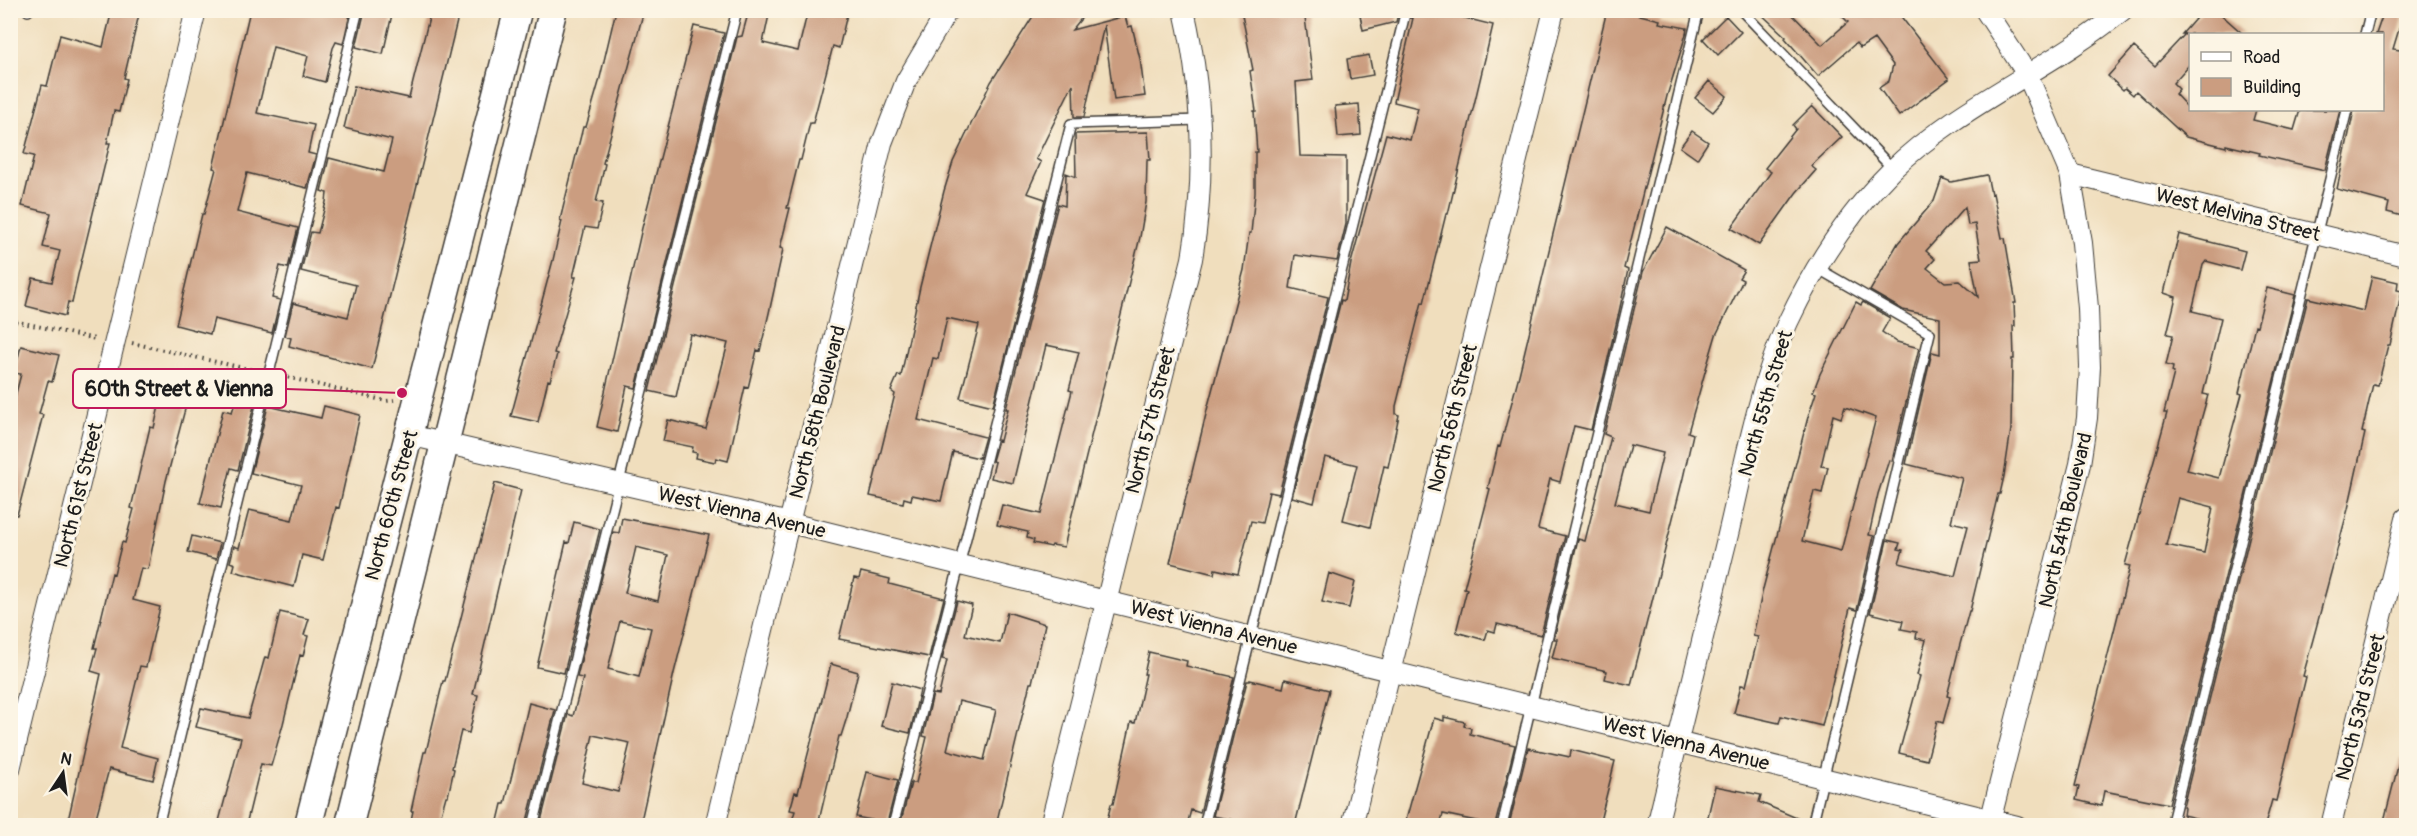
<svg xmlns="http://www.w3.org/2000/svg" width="2417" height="836" viewBox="0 0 2417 836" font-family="Pangolin,sans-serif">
  <rect width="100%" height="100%" fill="#fcf5e5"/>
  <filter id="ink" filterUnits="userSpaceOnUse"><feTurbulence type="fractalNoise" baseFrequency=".0167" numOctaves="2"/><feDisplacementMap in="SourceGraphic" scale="12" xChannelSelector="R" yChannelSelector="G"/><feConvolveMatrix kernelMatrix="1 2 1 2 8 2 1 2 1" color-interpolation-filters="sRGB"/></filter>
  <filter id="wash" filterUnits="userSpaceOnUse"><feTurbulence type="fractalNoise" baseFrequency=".008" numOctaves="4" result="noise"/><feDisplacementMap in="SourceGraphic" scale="24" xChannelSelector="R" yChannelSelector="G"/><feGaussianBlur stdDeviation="1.35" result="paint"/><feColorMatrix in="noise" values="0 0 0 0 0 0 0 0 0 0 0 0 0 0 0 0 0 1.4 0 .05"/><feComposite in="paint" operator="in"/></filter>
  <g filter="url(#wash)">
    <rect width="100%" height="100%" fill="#f0debd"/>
    <g id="blocks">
      <!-- building -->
      <path fill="#cb9d80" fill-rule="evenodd" d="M112 10H140L124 78 127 79 119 112 114 111 107 143H110L78 275 72 303 68 302 65 316 26 306 33 278 52 282 60 251 43 247 51 213 22 206 34 156 24 154 42 85 47 86 60 35 103 47Z
        M250 10H351L343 44 336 42 333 48 325 82 303 76 308 56 273 47 257 113 314 125 308 153 316 155 307 188 247 173 237 212 298 228 288 268 280 266 272 298 280 300 272 333 214 319 210 334 176 325 202 214H204L216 169 213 168Z
        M365 10H393L383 54 356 47Z
        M431 10 458 17 372 369 289 346 291 338 285 336 293 303 348 317 356 285 301 271 311 232 318 233 326 202 327 193 321 191 329 158 384 172 392 140 344 128 354 86 409 98Z
        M616 10H631L643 14 603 163 605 164 596 202 603 203 597 229 585 227 573 277H576L554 353 557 354 550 381 548 380 538 422 511 416 553 260 562 221 560 220 583 127H586L599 82Z
        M749 10H770L763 43 798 51 808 10H848L839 48 833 46 813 123H810L801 160H799L787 208H790L780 248 783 249 769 313 760 351 757 350 748 388 745 387 728 461 716 458 715 462 696 458 697 453 692 452 693 447 663 441 668 420 706 429 728 343 690 334 676 397 649 391 737 37 742 36Z
        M1037 10H1088L1072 30 1125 16 1128 27 1132 26 1140 59 1145 96 1114 100 1104 25 1084 117H1074L1073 84 1036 159 1041 162 1027 193 1045 199 993 406 960 398 979 325 947 318 938 359 933 358 918 420 985 437 979 458 953 452 941 501 912 495 911 500 904 498 903 503 870 496 895 394 891 391 898 375 901 376 920 287 944 191 953 162 991 82Z
        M1241 10H1304L1313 80 1296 82 1300 156 1346 157V224L1337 261 1295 255 1290 288 1328 297 1279 494 1269 492 1262 523 1251 521 1238 574 1215 569 1214 574 1170 563 1208 406 1244 270 1249 233H1251L1255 193V152H1257L1254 111H1256L1250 71 1253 70Z
        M1359 10H1399L1396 22 1363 30Z
        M1413 10H1433L1493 25 1448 214H1446L1424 303 1422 302 1396 406V414L1399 415 1388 467 1384 466 1370 527 1343 520 1357 465 1325 457 1314 503 1292 497 1341 300 1344 301 1351 263 1386 134 1410 140 1418 108 1394 102 1413 18H1411Z
        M1607 10H1620L1660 20 1659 23 1687 28 1686 34 1667 96 1624 268 1628 270 1619 312 1591 430 1574 426 1560 482 1550 479 1538 529 1565 536 1541 635 1497 624 1495 632 1488 630 1485 640 1456 632 1467 589 1464 588 1490 489 1488 488 1498 446 1500 447 1519 375Z
        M1757 10H1788L1822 45 1848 22 1836 10H1896L1949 79 1899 116 1879 88 1889 81 1893 65 1874 39 1860 48 1856 43 1818 76 1785 38 1786 37Z
        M2203 10H2216L2243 34H2190V64L2173 83 2179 89 2175 94 2190 110H2256L2253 120 2294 130 2300 110H2340L2325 170 2259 155 2260 153 2226 145V147L2186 137 2136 91 2133 95 2125 88 2123 90 2108 76 2134 47 2155 66 2185 34H2182Z
        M2384 11 2403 16 2393 49 2406 51V217L2387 212 2389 203 2337 189 2354 110H2382V34H2376Z
        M1726 16 1741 32 1718 55 1703 39Z
        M694 26 724 33 636 388 627 386 617 432 597 427 642 228Z
        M1369 55 1373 75 1350 79 1347 59Z
        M1709 81 1727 96 1713 112 1695 98Z
        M1359 104 1361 135 1338 137 1335 106Z
        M1812 106 1842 137 1811 166 1816 170 1796 193 1759 245 1731 228 1771 172 1765 168 1796 129 1793 125Z
        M1692 131 1708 142 1697 159 1680 147Z
        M1148 132 1150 160H1147L1146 202 1140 237 1064 547 1052 545 1051 547 1033 543 1034 540 1027 538 1028 532 997 525 1002 505 1041 514 1072 391 1069 390 1079 352 1046 345 1013 483 991 478 995 462 992 461 998 440 1000 441 1008 409H1006L1058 204 1065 206 1066 173 1076 177 1075 134Z
        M1987 175 1991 194 1993 193 2002 238H2005L2016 303H2014L2015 326H2013L2014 359H2012L2011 429 2004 476 2000 494H1998L1970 611H1969L1959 648 1947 696 1950 697 1943 723 1937 721 1927 760 1899 753 1920 676 1917 675 1926 640 1916 638 1917 632 1901 629 1903 621 1870 613 1887 540 1900 543 1898 549 1903 550 1899 563 1955 576 1968 526 1951 522 1962 478 1906 464 1932 352 1940 354V318L1903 310 1870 291 1898 243 1934 201 1942 178 1951 182ZM1965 207 1968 225 1975 224 1981 259 1971 260 1978 297 1960 281 1945 282 1927 268 1935 259 1926 251Z
        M1667 227 1744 270 1739 278 1743 280 1716 335 1705 372 1688 432 1693 434 1683 478 1631 685 1605 679 1607 671 1552 658 1557 639H1554L1578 539 1585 541 1611 437 1604 434 1643 272ZM1630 445 1663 453 1649 511 1615 503Z
        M2179 234 2245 251 2240 270 2206 261 2203 265 2192 311 2221 318 2203 394 2208 395 2187 470 2219 478 2242 394 2239 393 2255 325 2257 326 2267 288 2295 295 2169 804 2104 791 2101 806 2076 800 2079 787 2075 786 2123 595 2130 566 2125 565 2167 413H2164L2174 373 2172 372 2173 367 2166 365 2173 335 2167 334 2176 297 2164 293ZM2178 498 2213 507 2204 553 2166 545Z
        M2372 276 2398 282 2397 290 2402 291 2390 345H2388L2378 385 2373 384 2362 432 2365 433 2348 509 2315 632 2303 676 2306 677 2276 801 2272 800 2265 825H2224L2183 815 2184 808 2183 807 2308 298 2364 311Z
        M1856 302 1861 305 1863 302 1890 318 1882 332 1897 342 1919 348 1892 461 1889 460 1878 494 1869 535 1874 536 1857 610 1850 608 1822 726 1781 716 1779 723 1734 713 1741 685 1746 686 1758 637 1753 636 1763 589 1808 417 1816 393 1813 392 1820 374ZM1845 407 1876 418 1841 551 1802 541 1814 491 1822 493 1828 467 1821 466 1833 415 1841 418Z
        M21 346 59 355 52 382 48 381 39 414 43 415 17 515H10V416L21 374 14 373Z
        M164 372 193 379 166 481 148 569 141 568 133 600 160 607 146 667 140 666 120 748 158 758 153 780 109 769 94 825H67L101 674 91 671 97 648H94L112 573 114 574 122 542 125 543 134 509 131 508 150 427 154 428 162 393H159Z
        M237 397 255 402 238 470 231 468 221 508 200 503 223 410 232 412Z
        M268 406 321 418 324 406 360 415 339 508 336 507 323 560 302 555 294 587 233 571 235 564 230 562 234 546 239 548 249 510 292 520 301 485 251 473Z
        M495 483 521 490 473 694 478 695 469 733 461 731 452 768 454 769 448 796H446L438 825H410L413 811H411L424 752H426L443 681H445Z
        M622 518 709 535 674 673 640 825H540L568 714 573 716 583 678 577 677 613 532 619 533ZM636 547 668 555 658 601 625 593ZM620 621 651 628 639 677 608 669ZM593 735 630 743 618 792 582 783Z
        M574 522 600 529 564 673 537 667 566 542 569 543Z
        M192 536 220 543 216 559 188 552Z
        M861 572 890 579 889 584 944 598 929 657 839 639 854 578 859 579Z
        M1329 573 1355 582 1349 608 1322 602Z
        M957 601 972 605 965 635 1000 643 1007 612 1045 624 1032 683H1030L996 825H900L911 783H916L927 737 923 736 933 694 939 695 947 660 942 659ZM959 701 996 710 984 760 947 750Z
        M280 612 309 619 304 635 308 636 303 656 300 655 283 724 271 766 261 764 246 825H218L241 738 196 727 201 708 248 718 265 657 269 658Z
        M1149 652 1187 661 1186 666 1234 677 1200 813 1191 810 1187 825H1106L1111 804H1113L1131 722 1135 723 1146 674H1144Z
        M831 664 858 672 847 717 841 736H839L818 825H812L792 821 795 811 790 810 795 792 798 793Z
        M1285 679 1329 690 1295 825H1260L1213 816 1247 681H1250V680L1283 688Z
        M892 682 920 690 910 733 881 726Z
        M529 703 555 710 526 825H497L502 804H505Z
        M1444 717 1465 722 1464 726 1471 728 1470 734 1515 745 1495 825 1443 814 1440 825H1428L1406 820 1434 718 1444 721Z
        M1528 748 1570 757 1571 750 1615 761 1599 825H1509Z
        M2400 758H2406V825H2383Z
        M867 772 898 780 887 823 856 817Z
        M1715 786 1761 795 1759 802 1806 822 1805 825H1706Z"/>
    </g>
  </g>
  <g filter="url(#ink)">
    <use href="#blocks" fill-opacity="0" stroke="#3c3934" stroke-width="1.5"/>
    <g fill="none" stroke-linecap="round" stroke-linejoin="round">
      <!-- service casing -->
      <g stroke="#3c3934" stroke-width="12">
        <path id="service" d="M1741 10 1893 169
          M28 11 29 10
          M2365 34 2371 10
          M158 826 358 10
          M533 826 737 10
          M893 826 1071 124 1200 120
          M1204 826 1406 10
          M1502 826 1699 10
          M1812 826 1930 333 1817 268
          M2171 826 2347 110"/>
      </g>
      <!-- minor casing -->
      <g stroke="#3c3934" stroke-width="22">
        <path id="minor" d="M1985 10 2027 74 2070 174 2082 243 2088 308 2090 367 2087 418 2080 464 1989 826
          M2070 174 2406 256
          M409 435 790 523 2017 826
          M10 769 196 10
          M715 826 882 143 906 81 948 10
          M1050 826 1192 259C1206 176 1203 93 1184 10
          M1352 826 1554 10
          M1657 826C1679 734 1702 643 1724 551 1742 479 1757 389 1788 322 1814 267 1848 214 1891 171 1959 105 2049 70 2123 10
          M2331 826 2406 518"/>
      </g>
      <!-- secondary casing -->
      <g stroke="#3c3934" stroke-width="30">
        <path id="secondary" d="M308 826 518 10
          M349 826 553 10"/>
      </g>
      <!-- path -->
      <path stroke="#3c3934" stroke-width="4" stroke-dasharray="1.5 4.5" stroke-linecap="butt" d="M10 320 95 339
        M132 343 257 371
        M282 376 386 401 394 400"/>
      <!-- service -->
      <use href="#service" stroke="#fff" stroke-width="9"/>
      <!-- minor -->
      <use href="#minor" stroke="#fff" stroke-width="20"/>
      <!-- secondary -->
      <use href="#secondary" stroke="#fff" stroke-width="27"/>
    </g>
  </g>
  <g text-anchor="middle" stroke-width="6" stroke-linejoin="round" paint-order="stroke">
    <!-- street labels -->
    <g font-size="20" fill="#1c1c1c" stroke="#fcf5e5">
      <text transform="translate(2238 214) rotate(14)" y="7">West Melvina Street</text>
      <text transform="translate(1765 403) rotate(-74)" y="7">North 55th Street</text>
      <text transform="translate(817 412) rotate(-76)" y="7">North 58th Boulevard</text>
      <text transform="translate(1452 418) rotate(-76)" y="7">North 56th Street</text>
      <text transform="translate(1150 420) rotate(-76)" y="7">North 57th Street</text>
      <text transform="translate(78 495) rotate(-76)" y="7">North 61st Street</text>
      <text transform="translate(391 505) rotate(-75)" y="7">North 60th Street</text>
      <text transform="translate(742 512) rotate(13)" y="7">West Vienna Avenue</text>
      <text transform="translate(2065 520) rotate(-77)" y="7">North 54th Boulevard</text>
      <text transform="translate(1214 627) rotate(14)" y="7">West Vienna Avenue</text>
      <text transform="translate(2360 707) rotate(-76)" y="7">North 53rd Street</text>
      <text transform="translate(1686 743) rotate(14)" y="7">West Vienna Avenue</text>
    </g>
  </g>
  <!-- callouts -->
  <path fill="none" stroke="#c2185b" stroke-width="2" d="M402 393L286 389"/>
  <circle fill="#c2185b" stroke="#fcf5e5" stroke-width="2" cx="402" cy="393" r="6"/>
  <rect fill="#fcf5e5" stroke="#c2185b" stroke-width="2" x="73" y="369" width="213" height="39" rx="6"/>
  <g font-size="21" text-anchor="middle" font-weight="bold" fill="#1c1c1c">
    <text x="179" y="396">60th Street &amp; Vienna</text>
  </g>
  <!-- margin -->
  <rect width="2417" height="836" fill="none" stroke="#fcf5e5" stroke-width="36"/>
  <!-- legend -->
  <rect x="2189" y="33" width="195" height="78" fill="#fcf5e5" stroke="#a29e95" stroke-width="1.5"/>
  <rect x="2201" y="52" width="30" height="9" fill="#ffffff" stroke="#a29e95" stroke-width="1.5"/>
  <text x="2243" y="63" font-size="18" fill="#1c1c1c">Road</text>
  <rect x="2201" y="78" width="30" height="18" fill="#cb9d80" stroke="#a29e95" stroke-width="1.5"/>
  <text x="2243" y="93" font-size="18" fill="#1c1c1c">Building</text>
  <!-- north arrow -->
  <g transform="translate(63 773) rotate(13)" stroke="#fcf5e5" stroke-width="4.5" paint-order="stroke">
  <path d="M0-4.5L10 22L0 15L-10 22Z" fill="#1c1c1c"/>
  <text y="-9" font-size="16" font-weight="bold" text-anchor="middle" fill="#1c1c1c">N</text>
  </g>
</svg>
